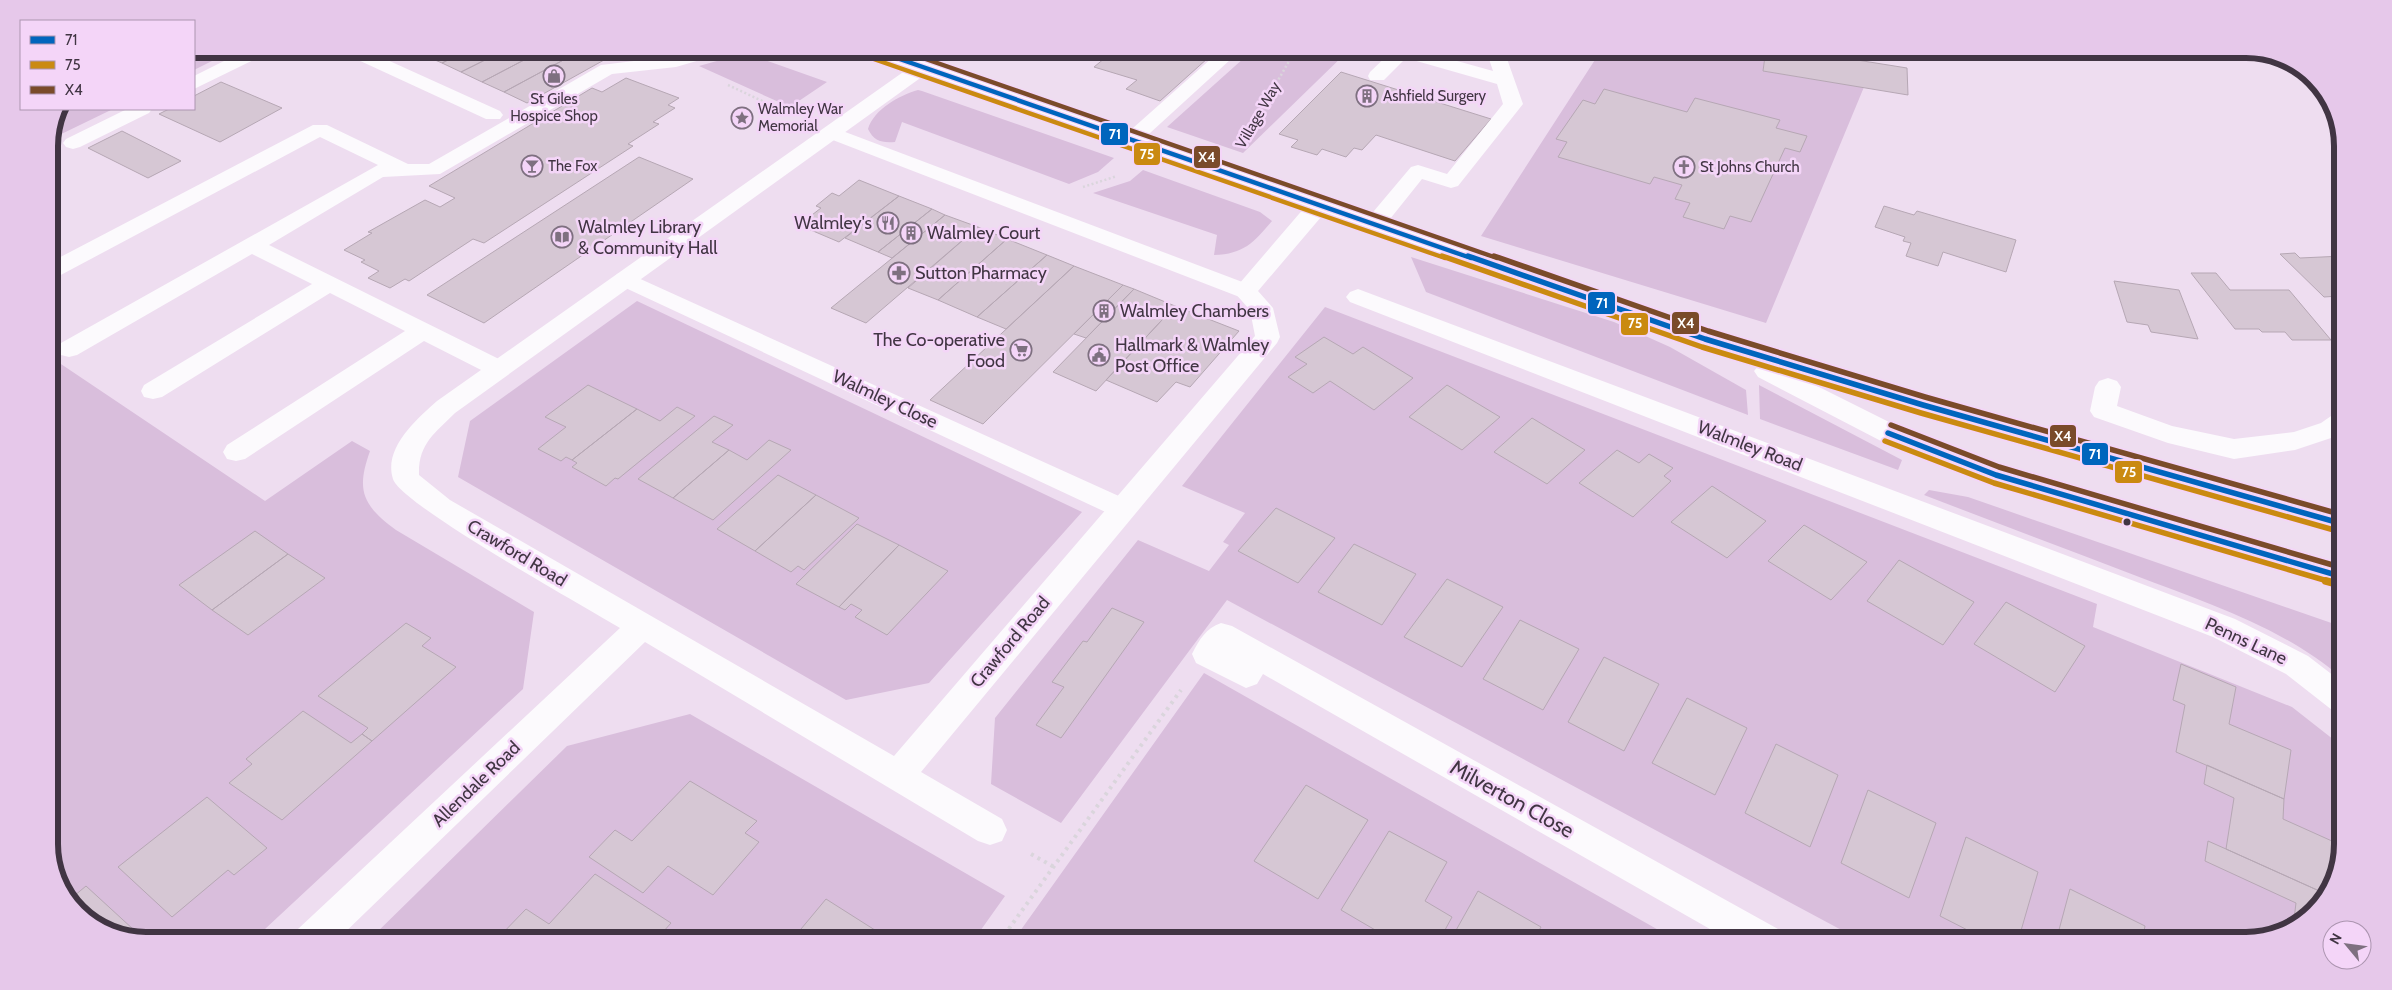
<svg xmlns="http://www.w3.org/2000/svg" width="2392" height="990" viewBox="0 0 2392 990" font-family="Cabin,sans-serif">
  <rect width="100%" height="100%" fill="#eeddf0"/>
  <!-- green -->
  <path fill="#d9bedc" d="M194 49H236L194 70Z
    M743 49H779L762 59 827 82 790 107 699 66 724 59Z
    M1254 49H1350L1243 153 1167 127Z
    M1602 49H1766L1763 71 1864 87 1766 323 1481 236Z
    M918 90 922 91 1114 158 1098 172 1069 184 902 122 895 142C881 143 874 141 868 129 874 109 900 95 918 90Z
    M63 109H113L49 140Z
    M1143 170 1260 212 1272 221C1253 243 1244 254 1214 255L1217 235 1093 193 1130 181Z
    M1411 257 1614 322 1670 347 1746 390 1748 415 1426 292Z
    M637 301 1082 512 929 683 846 700 458 477 470 421Z
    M1325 307 2097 604 2093 627 2292 707 2343 747V845L2336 882 2301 925 2247 941H1862L1227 600 1061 823 991 784 995 718 1138 540 1209 571 1229 545 1223 542 1245 513 1182 486Z
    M49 356 265 501 352 441 370 451C356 490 362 505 396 530L534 612 523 689 252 941H145L108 934 68 903 49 852Z
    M1759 385 1902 460 1898 470 1760 419Z
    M1929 490 1968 497 2343 627V679C2283 627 2207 603 2134 575 2064 548 1994 522 1924 495Z
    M1204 673 1678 941H1013Z
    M690 714 1005 896 973 941H368L567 746Z"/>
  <!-- building -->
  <path fill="#d6c7d4" stroke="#b6a7b4" d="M431 49H470L442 63 421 54Z
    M470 49H507L461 72 442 63Z
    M507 49H545L482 82 461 72Z
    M545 49 582 50 504 92 482 82Z
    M1020 49H1077L1062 60Z
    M1116 49H1218L1160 101 1126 89 1137 80 1094 67Z
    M1766 49H1788L1907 68 1908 95 1763 71Z
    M582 50 604 60 527 103 504 92Z
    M1341 72 1491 119 1455 161 1376 135 1362 150 1354 148 1346 157 1322 149 1317 155 1291 147 1298 140 1279 134Z
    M626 78 679 98 668 105 675 108 653 122 659 124 628 144 633 146 484 243 473 239 409 281 405 279 390 288 368 278 379 271 361 262 365 260 344 250 372 233 368 232 425 200 440 207 455 198 429 186 592 88 602 92Z
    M221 82 282 108 220 142 159 114 169 109H194V96Z
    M1604 89 1687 112 1695 98 1780 120 1776 128 1807 136 1800 152 1785 148 1751 222 1730 216 1724 229 1683 217 1690 203 1675 199 1682 185 1654 177 1650 184 1558 157 1567 142 1556 139 1583 100 1595 104Z
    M122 131 181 161 148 178 88 148Z
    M639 157 693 179 484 323 427 295Z
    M859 180 899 196 839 242 799 225 821 208 816 206 832 193 839 196Z
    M899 196 932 209 878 252 845 238Z
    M1884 206 1914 215 1917 211 2016 240 2006 272 1943 252 1938 266 1906 256 1911 243 1903 241 1905 237 1875 227Z
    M932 209 945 215 892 258 878 252Z
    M945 215 978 227 866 323 831 308Z
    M978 227 1007 239 938 300 908 288Z
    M1007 239 1047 255 977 317 938 300Z
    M2295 253 2300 258 2343 256V300L2339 296 2324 297 2280 254Z
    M1047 255 1074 266 1006 329 977 317Z
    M1074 266 1123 285 983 424 930 400Z
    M2191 273H2216L2230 290H2289L2331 340H2292L2285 332H2262L2259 329H2235Z
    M2114 281 2179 290 2198 339 2151 332 2148 325 2127 322Z
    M1123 285 1134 289 1086 338 1074 334Z
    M1134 289 1175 306 1096 391 1053 372Z
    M1175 306 1239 331 1190 387 1176 382 1157 402 1106 380Z
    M1324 337 1353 354 1363 347 1413 378 1374 410 1330 381 1313 393 1288 377 1307 364 1295 357Z
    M588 385 637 409 572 460 566 457 561 461 538 449 566 427 545 417Z
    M1447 385 1500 417 1462 450 1409 417Z
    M677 407 695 416 618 479 615 478 606 486 572 467 577 463 572 460 637 409 660 421Z
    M714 416 733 425 712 442 729 450 673 498 638 479Z
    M1532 418 1585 450 1547 484 1494 452Z
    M769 440 791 450 713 520 673 498 729 450 747 460Z
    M1617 450 1639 463 1649 454 1673 468 1664 476 1671 481 1633 517 1579 483Z
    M778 475 816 495 755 551 717 529Z
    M1712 486 1766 521 1727 558 1671 522Z
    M816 495 859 518 804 570 798 566 791 572 755 551Z
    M1276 508 1335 538 1298 583 1238 551Z
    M857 524 899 545 839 607 796 584Z
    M1804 525 1867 562 1831 600 1768 561Z
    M255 531 288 554 212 610 179 585Z
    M1354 544 1416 574 1382 625 1318 592Z
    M899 545 948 571 887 635 855 617 862 610 851 604 845 610 839 607Z
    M288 554 325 578 248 635 212 610Z
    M1899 560 1974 602 1943 645 1867 601Z
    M1447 579 1503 607 1462 667 1404 637Z
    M2006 602 2085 646 2055 692 1974 644Z
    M1112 608 1144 622 1061 738 1036 725 1064 687 1052 682 1083 641 1087 642Z
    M1520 620 1579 649 1543 710 1483 679Z
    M406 623 431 638 422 646 456 667 372 741 362 734 368 728 318 696Z
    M1604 657 1659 684 1624 751 1568 722Z
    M2181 664 2236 687 2229 724 2291 750 2284 799 2176 752 2185 705 2173 700Z
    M1687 698 1747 728 1715 795 1652 763Z
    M303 711 351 743 362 734 372 741 282 820 229 783 252 764 246 759Z
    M1776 744 1838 775 1810 847 1745 813Z
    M2207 765 2284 799 2283 819 2343 846 2336 882 2326 894 2226 849 2234 798 2204 784Z
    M690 781 757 821 745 833 759 842 713 895 668 866 643 893 589 857 615 830 632 841Z
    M1306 785 1368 820 1318 899 1254 861Z
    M1868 790 1936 823 1909 898 1841 863Z
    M207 797 267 848 234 875 228 870 172 917 118 867Z
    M1389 831 1447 862 1425 901 1452 917 1439 941H1394L1341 910Z
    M1966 837 2038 872 2018 941H1989L1940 916Z
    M2208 841 2226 849 2326 894 2301 925 2293 927 2296 903 2205 861Z
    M595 874 671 923 655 941H500L497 939 526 909 549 924Z
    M86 886 146 941 108 934 68 903V901Z
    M2070 889 2145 926 2142 941H2056Z
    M1478 891 1541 927 1533 941H1450Z
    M826 899 878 932 871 941H791Z
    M878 932 893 941H871Z"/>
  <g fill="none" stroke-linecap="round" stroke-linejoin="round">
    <!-- path-far1 -->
    <path stroke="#dad5dc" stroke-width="2.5" stroke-dasharray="2 2.5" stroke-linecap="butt" d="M728 85 790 114
      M1245 138 1296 49
      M1083 187 1117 176"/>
    <!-- path -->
    <path stroke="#dad5dc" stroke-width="4" stroke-dasharray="3 4.5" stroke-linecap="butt" d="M1031 854 1054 867
      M1000 941 1181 690"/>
    <!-- lane -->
    <path fill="#fcfafd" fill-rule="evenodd" d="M248 49H271L268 53 194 89V76Z
      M340 49H363L500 111 503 115 500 119H486L343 53Z
      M699 49H727L724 53 676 67 612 74 440 174 383 177 269 245 507 363 511 369 507 375 499 377 491 375 424 341 245 459 236 461 227 459 223 452 227 445 405 331 330 293 162 397 153 399 144 397 141 391 144 385 312 284 252 254 77 355 69 357 61 355 57 349 61 343 378 165 320 137 57 277 49 279V263L313 125H327L408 164H429L601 65 675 56Z
      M1222 49H1242L1138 144 1131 146 1124 144 1121 140 1124 136Z
      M1394 49H1414L1493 71 1488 56 1489 49H1507L1506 56 1523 104 1458 186 1451 188 1422 179 1382 229 1374 231 1366 229 1363 224 1411 167 1418 165 1447 174 1503 104 1497 84 1406 58 1384 80H1370L1368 76 1370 72Z
      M127 109H152L149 113 80 147 73 149 66 147 63 143 66 139Z
      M832 127 1253 286 1256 291 1253 296 1245 298 1237 296 825 137 822 133 825 129Z
      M625 272 1132 502 1136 509 1132 516 1123 519 1114 516 617 284 614 279 617 274Z"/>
    <!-- street -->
    <path fill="#fcfafd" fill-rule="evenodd" d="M923 61 930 63 933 67 930 71 455 413C435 433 418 444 419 475L450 500 894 756 1255 336 1250 310 1233 291 1311 200 1319 198 1327 200 1330 205 1327 210 1258 291 1273 308 1280 337 1277 343 921 772 1002 819 1007 830 1002 841 990 845 978 841 645 642 336 941H293L298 929 620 628C587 608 400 504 393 479 383 448 417 419 437 401L916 63Z
      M1358 289 2235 619 2308 656 2343 683V714L2332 710 2286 674 2213 637 1350 302 1346 297 1350 292Z
      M2108 378 2117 381 2121 387 2117 406 2172 426 2234 439 2294 432 2321 423 2334 414 2343 412V434L2295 450 2234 459 2168 443 2094 417 2090 411 2095 387 2099 381Z
      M1221 623 1232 626 1778 929 1783 941H1731L1263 674 1257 684 1246 688 1196 663 1192 654C1199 640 1206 628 1221 623Z"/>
    <!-- secondary -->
    <path fill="#fcfafd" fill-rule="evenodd" d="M862 49H889L1714 333 1928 397 2343 513V535L1797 376 1899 427 2004 467 2343 566V588L1986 482 1881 441 1758 377 1754 371 1760 364 1696 345 864 53Z"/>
    <!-- bus-1-far1 casing -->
    <g stroke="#f4d5f8" stroke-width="7">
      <path id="bus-1-far1" d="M871 49 1471 258"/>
    </g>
    <!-- bus-1 casing -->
    <g stroke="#f4d5f8" stroke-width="9">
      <path id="bus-1" d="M1468 256 1705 339 1923 405 2343 524
        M1888 433 1996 475 2343 577"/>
    </g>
    <!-- bus-2-far2 casing -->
    <g stroke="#f4d5f8" stroke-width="7">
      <path id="bus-2-far2" d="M868 57 1445 258"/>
    </g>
    <!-- bus-2-far1 casing -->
    <g stroke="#f4d5f8" stroke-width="9">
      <path id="bus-2-far1" d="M1442 256 1702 347 1921 413 2341 532
        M1885 441 1994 483 2331 582"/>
    </g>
    <!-- bus-2 casing -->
    <g stroke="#f4d5f8" stroke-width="11">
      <path id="bus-2" d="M2326 581 2341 585"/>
    </g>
    <!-- bus-3-far1 casing -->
    <g stroke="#f4d5f8" stroke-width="7">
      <path id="bus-3-far1" d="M897 49 1497 258"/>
    </g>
    <!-- bus-3 casing -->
    <g stroke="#f4d5f8" stroke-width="9">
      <path id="bus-3" d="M1494 256 1708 331 1925 397 2343 515
        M1891 425 1999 467 2343 568"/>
    </g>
    <!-- bus-1-far1 -->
    <use href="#bus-1-far1" stroke="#0065bd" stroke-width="4.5"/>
    <!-- bus-1 -->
    <use href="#bus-1" stroke="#0065bd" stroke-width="5.5"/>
    <!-- bus-2-far2 -->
    <use href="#bus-2-far2" stroke="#ca8a11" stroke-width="4.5"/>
    <!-- bus-2-far1 -->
    <use href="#bus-2-far1" stroke="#ca8a11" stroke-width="5.5"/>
    <!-- bus-2 -->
    <use href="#bus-2" stroke="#ca8a11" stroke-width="8"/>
    <!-- bus-3-far1 -->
    <use href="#bus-3-far1" stroke="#7a4b2a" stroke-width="4.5"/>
    <!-- bus-3 -->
    <use href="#bus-3" stroke="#7a4b2a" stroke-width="5.5"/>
  </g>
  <!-- icons -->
  <defs>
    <g id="shop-ring" transform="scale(1.125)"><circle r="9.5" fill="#f4d5f8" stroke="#7e7080" stroke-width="1.5"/><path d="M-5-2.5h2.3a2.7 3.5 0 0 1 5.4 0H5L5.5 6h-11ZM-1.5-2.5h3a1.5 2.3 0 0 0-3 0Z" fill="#7e7080"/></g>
    <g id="building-ring" transform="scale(1.125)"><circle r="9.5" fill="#f4d5f8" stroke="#7e7080" stroke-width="1.5"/><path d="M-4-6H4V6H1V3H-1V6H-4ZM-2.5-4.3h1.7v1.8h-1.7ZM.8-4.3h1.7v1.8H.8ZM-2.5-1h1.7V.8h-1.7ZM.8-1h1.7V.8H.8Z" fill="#7e7080"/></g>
    <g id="sight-ring" transform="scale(1.125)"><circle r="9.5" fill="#f4d5f8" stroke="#7e7080" stroke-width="1.5"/><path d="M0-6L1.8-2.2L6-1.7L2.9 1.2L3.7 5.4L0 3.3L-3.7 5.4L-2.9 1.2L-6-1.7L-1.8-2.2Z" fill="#7e7080"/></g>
    <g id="bar-ring" transform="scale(1.125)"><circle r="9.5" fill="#f4d5f8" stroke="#7e7080" stroke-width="1.5"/><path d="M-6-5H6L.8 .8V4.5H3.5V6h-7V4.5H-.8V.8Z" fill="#7e7080"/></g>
    <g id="church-ring" transform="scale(1.125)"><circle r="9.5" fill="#f4d5f8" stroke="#7e7080" stroke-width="1.5"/><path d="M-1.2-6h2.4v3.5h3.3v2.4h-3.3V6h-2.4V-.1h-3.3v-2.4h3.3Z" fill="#7e7080"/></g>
    <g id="restaurant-ring" transform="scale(1.125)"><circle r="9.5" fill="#f4d5f8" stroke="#7e7080" stroke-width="1.5"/><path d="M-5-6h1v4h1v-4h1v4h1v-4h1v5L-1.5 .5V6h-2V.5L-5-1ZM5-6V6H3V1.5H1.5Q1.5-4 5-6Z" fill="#7e7080"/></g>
    <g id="library-ring" transform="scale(1.125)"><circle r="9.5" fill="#f4d5f8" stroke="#7e7080" stroke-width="1.5"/><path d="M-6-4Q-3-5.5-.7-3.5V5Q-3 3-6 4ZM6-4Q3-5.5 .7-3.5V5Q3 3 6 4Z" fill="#7e7080"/></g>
    <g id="pharmacy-ring" transform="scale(1.125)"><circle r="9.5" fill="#f4d5f8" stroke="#7e7080" stroke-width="1.5"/><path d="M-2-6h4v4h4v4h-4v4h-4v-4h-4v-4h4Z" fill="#7e7080"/></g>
    <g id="supermarket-ring" transform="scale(1.125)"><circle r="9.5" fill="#f4d5f8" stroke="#7e7080" stroke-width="1.5"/><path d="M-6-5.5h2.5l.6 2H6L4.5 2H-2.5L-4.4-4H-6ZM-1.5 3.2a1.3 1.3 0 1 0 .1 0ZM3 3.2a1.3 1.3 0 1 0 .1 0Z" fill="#7e7080"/></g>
    <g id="civic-ring" transform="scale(1.125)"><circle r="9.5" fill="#f4d5f8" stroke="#7e7080" stroke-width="1.5"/><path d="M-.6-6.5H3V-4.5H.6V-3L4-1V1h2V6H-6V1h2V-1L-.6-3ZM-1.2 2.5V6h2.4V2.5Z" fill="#7e7080"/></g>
  </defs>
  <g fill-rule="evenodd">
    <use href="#shop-ring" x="554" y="76"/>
    <use href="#building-ring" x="1367" y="96"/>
    <use href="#sight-ring" x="742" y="118"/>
    <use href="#bar-ring" x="532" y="166"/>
    <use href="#church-ring" x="1684" y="167"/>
    <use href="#restaurant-ring" x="888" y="223"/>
    <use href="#building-ring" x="911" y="233"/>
    <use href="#library-ring" x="562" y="237"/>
    <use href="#pharmacy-ring" x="899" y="273"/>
    <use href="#building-ring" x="1104" y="311"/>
    <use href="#supermarket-ring" x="1021" y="350"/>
    <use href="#civic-ring" x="1099" y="355"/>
  </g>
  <!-- markers -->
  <circle fill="#413543" stroke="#f4d5f8" stroke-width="2" cx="2127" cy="522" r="4.5"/>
  <g text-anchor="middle" stroke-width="5" stroke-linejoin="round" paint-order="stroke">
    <!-- far-poi labels -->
    <g font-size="15" fill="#413543" stroke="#f4d5f8" text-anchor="start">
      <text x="1383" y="101">Ashfield Surgery</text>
      <text x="554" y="104" text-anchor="middle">St Giles<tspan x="554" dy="17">Hospice Shop</tspan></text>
      <text x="758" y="114">Walmley War<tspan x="758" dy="17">Memorial</tspan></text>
      <text x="548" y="171">The Fox</text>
      <text x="1700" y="172">St Johns Church</text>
    </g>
    <!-- far-street labels -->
    <g font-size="15" fill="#413543" stroke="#f4d5f8">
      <text transform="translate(1258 115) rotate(-60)" y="5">Village Way</text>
    </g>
    <!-- poi labels -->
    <g font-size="18" fill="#413543" stroke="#f4d5f8" text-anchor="start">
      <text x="872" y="229" text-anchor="end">Walmley's</text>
      <text x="578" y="233">Walmley Library<tspan x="578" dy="21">&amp; Community Hall</tspan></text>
      <text x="927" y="239">Walmley Court</text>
      <text x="915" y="279">Sutton Pharmacy</text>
      <text x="1120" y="317">Walmley Chambers</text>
      <text x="1005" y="346" text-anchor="end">The Co-operative<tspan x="1005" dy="21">Food</tspan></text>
      <text x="1115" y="351">Hallmark &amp; Walmley<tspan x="1115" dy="21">Post Office</tspan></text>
    </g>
    <!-- street labels -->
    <g font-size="18" fill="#413543" stroke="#f4d5f8">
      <text transform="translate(885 399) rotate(25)" y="6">Walmley Close</text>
      <text transform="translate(1750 446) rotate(21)" y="6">Walmley Road</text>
      <text transform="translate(517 553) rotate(31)" y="6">Crawford Road</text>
      <text transform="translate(2246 641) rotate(25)" y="6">Penns Lane</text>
      <text transform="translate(1010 642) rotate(-50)" y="6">Crawford Road</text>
      <text transform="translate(476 784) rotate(-44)" y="6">Allendale Road</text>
    </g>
    <!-- near-street labels -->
    <g font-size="21" fill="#413543" stroke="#f4d5f8">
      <text transform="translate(1512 799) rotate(29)" y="7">Milverton Close</text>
    </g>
  </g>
  <!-- crop -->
  <path d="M0 0H2392V990H0ZM146 58H2246A88 88 0 0 1 2334 146V844A88 88 0 0 1 2246 932H146A88 88 0 0 1 58 844V146A88 88 0 0 1 146 58Z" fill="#e6c8ea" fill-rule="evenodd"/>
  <path fill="none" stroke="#413543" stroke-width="6" d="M146 58H2246A88 88 0 0 1 2334 146V844A88 88 0 0 1 2246 932H146A88 88 0 0 1 58 844V146A88 88 0 0 1 146 58Z"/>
  <g stroke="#f4d5f8" stroke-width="2">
    <rect x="1100" y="122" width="29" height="24" rx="5" fill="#0065bd"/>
    <rect x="1133" y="142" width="28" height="24" rx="5" fill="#ca8a11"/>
    <rect x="1193" y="145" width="28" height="24" rx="5" fill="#7a4b2a"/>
    <rect x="1587" y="291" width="29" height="24" rx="5" fill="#0065bd"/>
    <rect x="1671" y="311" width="29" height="24" rx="5" fill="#7a4b2a"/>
    <rect x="1620" y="312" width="29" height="24" rx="5" fill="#ca8a11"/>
    <rect x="2049" y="424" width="28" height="24" rx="5" fill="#7a4b2a"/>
    <rect x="2081" y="442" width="28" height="24" rx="5" fill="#0065bd"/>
    <rect x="2114" y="460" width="29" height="24" rx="5" fill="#ca8a11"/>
  </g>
  <g font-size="14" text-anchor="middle" font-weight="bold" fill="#fff">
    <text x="1115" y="139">71</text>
    <text x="1147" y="159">75</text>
    <text x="1207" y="162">X4</text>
    <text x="1602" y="308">71</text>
    <text x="1686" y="328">X4</text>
    <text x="1635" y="328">75</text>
    <text x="2063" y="441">X4</text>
    <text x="2095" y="459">71</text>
    <text x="2129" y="477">75</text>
  </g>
  <!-- legend -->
  <rect x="20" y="20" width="175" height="90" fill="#f4d5f8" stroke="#ac95b0"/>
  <rect x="30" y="36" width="25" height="8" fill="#0065bd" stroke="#ac95b0"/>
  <text x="65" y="45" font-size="15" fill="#413543">71</text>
  <rect x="30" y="61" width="25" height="8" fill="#ca8a11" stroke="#ac95b0"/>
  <text x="65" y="70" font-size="15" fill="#413543">75</text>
  <rect x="30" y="86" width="25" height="8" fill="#7a4b2a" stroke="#ac95b0"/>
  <text x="65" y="95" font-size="15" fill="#413543">X4</text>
  <!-- north arrow -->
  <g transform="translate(2347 945) rotate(299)"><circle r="24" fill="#f4d5f8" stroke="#ac95b0"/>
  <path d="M0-4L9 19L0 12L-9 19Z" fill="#7e7080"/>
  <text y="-8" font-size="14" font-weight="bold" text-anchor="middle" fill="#413543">N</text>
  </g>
</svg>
